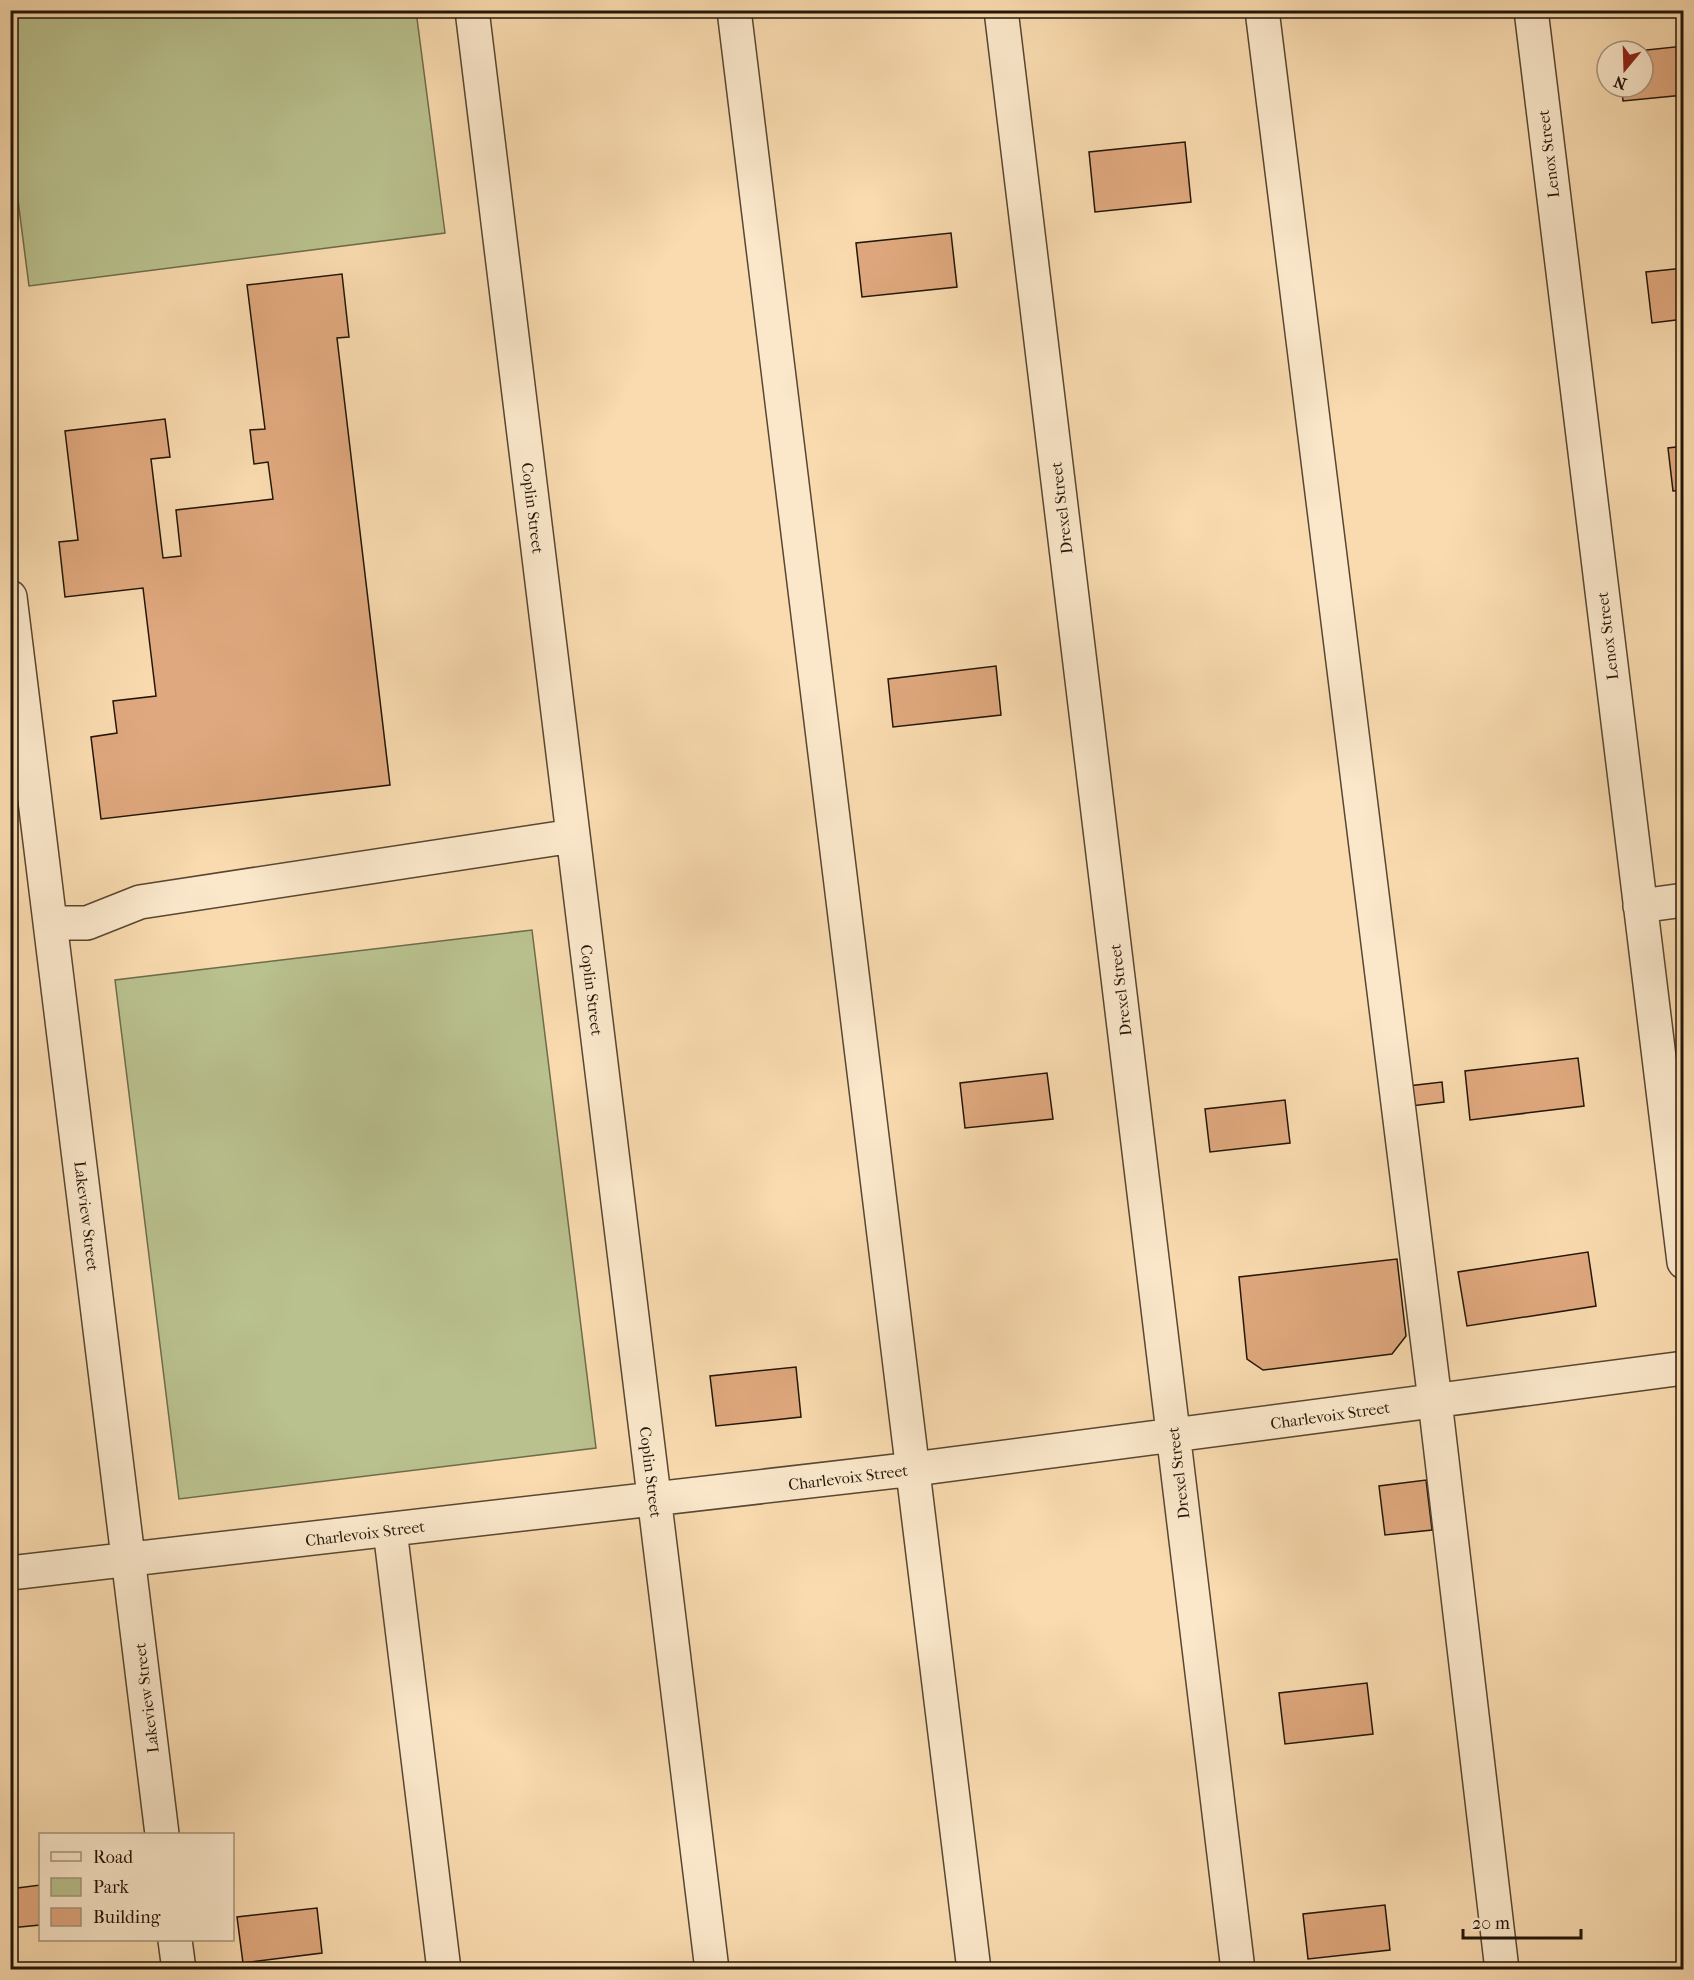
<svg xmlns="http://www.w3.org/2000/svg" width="1694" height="1980" viewBox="0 0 1694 1980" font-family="'IM FELL French Canon',serif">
  <rect width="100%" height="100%" fill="#f9dbaf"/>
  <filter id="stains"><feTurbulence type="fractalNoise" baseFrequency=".00333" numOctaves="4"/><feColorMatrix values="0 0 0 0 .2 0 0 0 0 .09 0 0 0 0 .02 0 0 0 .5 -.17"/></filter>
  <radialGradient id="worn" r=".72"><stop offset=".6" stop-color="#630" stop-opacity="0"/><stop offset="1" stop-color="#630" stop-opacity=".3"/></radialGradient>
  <!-- green -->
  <path fill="#b9c18e" stroke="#6e6c4b" stroke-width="1.5" d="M10 11H416L445 233 29 286 11 146Z
    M532 930 596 1448 179 1499 115 980Z"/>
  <!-- building -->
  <path fill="#e0a87e" stroke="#231608" stroke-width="1.5" d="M1684 46V95L1623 101 1622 87H1643V51H1637Z
    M1185 142 1191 202 1095 212 1089 152Z
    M951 233 957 287 862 297 856 243Z
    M1684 268V319L1652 323 1646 272Z
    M342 274 349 337 337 338 390 785 101 819 91 737 117 733 113 701 156 696 143 588 65 597 59 542 78 540 65 431 165 419 170 457 151 459 163 558 181 556 176 510 273 499 268 462 254 464 250 430 265 429 247 285Z
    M1684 446V490L1673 491 1668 448Z
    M996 666 1001 715 893 727 888 679Z
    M1578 1058 1584 1106 1470 1120 1465 1071Z
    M1047 1073 1053 1119 965 1128 960 1083Z
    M1442 1082 1444 1102 1411 1106 1408 1086Z
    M1285 1100 1290 1143 1210 1152 1205 1109Z
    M1588 1252 1596 1306 1467 1326 1458 1272Z
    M1397 1259 1406 1336 1392 1354 1263 1370 1247 1359 1239 1277Z
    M796 1367 801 1417 716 1426 710 1376Z
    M1426 1480 1432 1530 1385 1535 1379 1486Z
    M1367 1683 1373 1734 1285 1744 1279 1693Z
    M40 1885V1925L10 1928V1889Z
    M1385 1905 1390 1950 1308 1959 1303 1914Z
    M317 1908 322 1953 243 1963 237 1917Z
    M841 1964V1970H793Z"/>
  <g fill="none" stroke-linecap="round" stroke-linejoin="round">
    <!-- minor casing -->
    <g stroke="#584732" stroke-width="36">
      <path id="minor" d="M472 10 712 1970
        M734 10 974 1970
        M1001 10 1238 1970
        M1262 10 1435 1401 1502 1970
        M1531 10 1684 1262
        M10 597 162 1834
        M1640 906 1684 900
        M51 923H87L140 902 573 836
        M390 1530 444 1970
        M10 1573 914 1469 1684 1368
        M175 1940 179 1970"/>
    </g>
    <!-- minor -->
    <use href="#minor" stroke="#fbe8cb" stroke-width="33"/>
  </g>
  <g text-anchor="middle" stroke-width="4.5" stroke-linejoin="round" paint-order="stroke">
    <!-- street labels -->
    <g font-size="16" fill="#231608" stroke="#fbe8cb">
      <text transform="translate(1548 154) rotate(-97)" y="6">Lenox Street</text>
      <text transform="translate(533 508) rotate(83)" y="6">Coplin Street</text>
      <text transform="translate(1061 508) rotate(-97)" y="6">Drexel Street</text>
      <text transform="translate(1607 636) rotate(-97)" y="6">Lenox Street</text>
      <text transform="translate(592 990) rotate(83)" y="6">Coplin Street</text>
      <text transform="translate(1120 990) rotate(-97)" y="6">Drexel Street</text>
      <text transform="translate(87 1216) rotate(83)" y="6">Lakeview Street</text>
      <text transform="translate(1330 1415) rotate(-8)" y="6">Charlevoix Street</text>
      <text transform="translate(651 1472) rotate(83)" y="6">Coplin Street</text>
      <text transform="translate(1178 1473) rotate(-97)" y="6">Drexel Street</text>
      <text transform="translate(848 1477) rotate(-7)" y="6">Charlevoix Street</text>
      <text transform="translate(365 1533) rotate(-7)" y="6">Charlevoix Street</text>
      <text transform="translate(146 1698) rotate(-97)" y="6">Lakeview Street</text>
    </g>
  </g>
  <!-- margin -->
  <rect width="1694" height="1980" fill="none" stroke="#f9dbaf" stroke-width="36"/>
  <rect x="12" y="12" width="1670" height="1956" fill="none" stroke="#231608" stroke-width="3"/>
  <rect x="18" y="18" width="1658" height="1944" fill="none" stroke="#231608" stroke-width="1.5"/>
  <!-- legend -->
  <rect x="39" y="1833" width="195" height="108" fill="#fbe8cb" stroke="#a5947d" stroke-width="1.5"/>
  <rect x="51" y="1852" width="30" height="9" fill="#fbe8cb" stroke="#a5947d" stroke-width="1.5"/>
  <text x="93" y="1863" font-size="18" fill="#231608">Road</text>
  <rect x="51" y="1878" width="30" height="18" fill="#b9c18e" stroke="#a5947d" stroke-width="1.5"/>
  <text x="93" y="1893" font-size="18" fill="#231608">Park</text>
  <rect x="51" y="1908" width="30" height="18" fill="#e0a87e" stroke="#a5947d" stroke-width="1.5"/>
  <text x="93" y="1923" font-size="18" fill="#231608">Building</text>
  <!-- north arrow -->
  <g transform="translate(1625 69) rotate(199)"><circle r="28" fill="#fbe8cb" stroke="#a5947d" stroke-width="1.5"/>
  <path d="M0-4.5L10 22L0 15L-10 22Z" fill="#8f2418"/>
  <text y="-9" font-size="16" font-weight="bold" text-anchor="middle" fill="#231608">N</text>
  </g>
  <!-- scale -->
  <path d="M1463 1929v9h118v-9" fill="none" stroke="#231608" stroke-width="3"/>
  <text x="1472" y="1929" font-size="18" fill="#231608" stroke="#fbe8cb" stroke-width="4.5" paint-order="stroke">20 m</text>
  <rect width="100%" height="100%" filter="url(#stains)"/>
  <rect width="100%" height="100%" fill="url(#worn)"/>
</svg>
